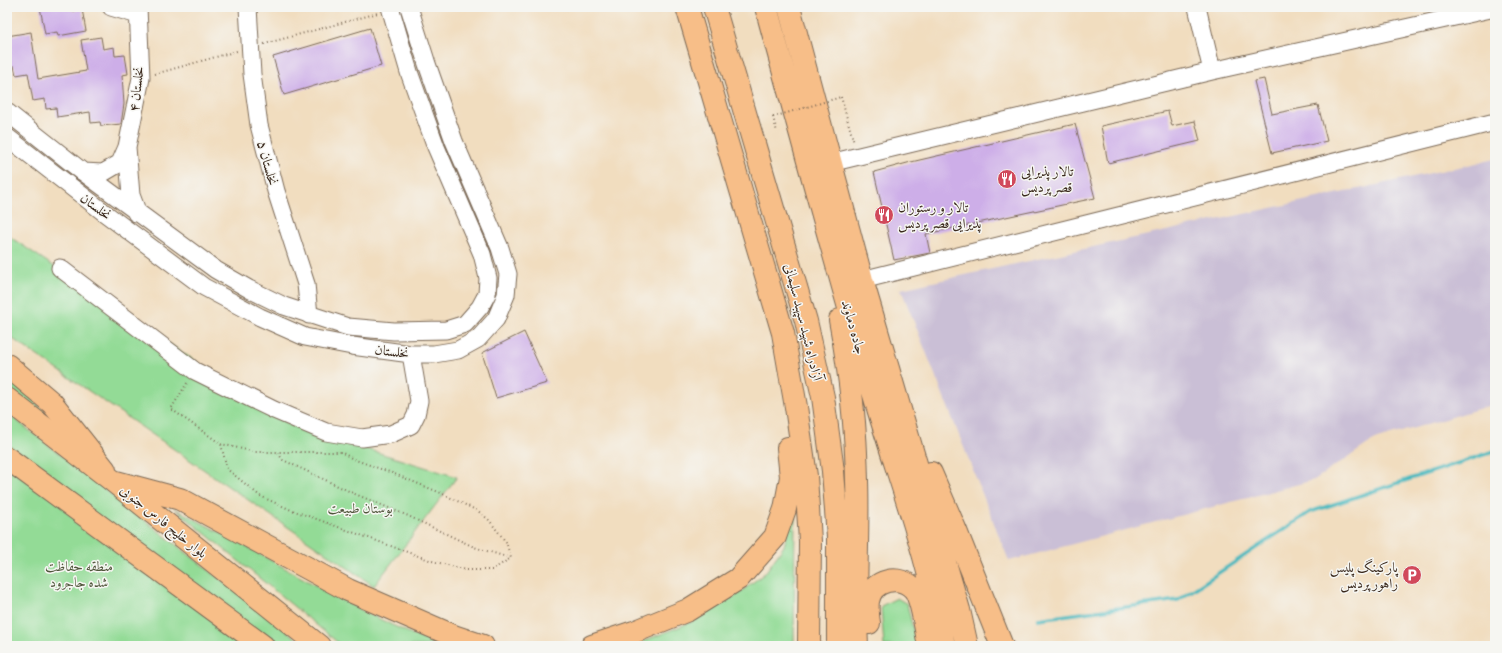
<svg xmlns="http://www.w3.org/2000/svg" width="1502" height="653" viewBox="0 0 1502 653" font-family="'Libre Bodoni',Amiri,serif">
  <rect width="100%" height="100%" fill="#f6f6f2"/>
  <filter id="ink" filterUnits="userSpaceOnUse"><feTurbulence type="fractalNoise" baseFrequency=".025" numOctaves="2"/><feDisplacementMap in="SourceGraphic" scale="8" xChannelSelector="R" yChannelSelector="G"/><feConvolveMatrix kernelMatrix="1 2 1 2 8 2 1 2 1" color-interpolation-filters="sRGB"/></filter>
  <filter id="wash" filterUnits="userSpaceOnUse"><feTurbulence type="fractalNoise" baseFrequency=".012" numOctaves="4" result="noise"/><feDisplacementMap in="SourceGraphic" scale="16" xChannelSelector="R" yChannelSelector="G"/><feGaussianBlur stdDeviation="0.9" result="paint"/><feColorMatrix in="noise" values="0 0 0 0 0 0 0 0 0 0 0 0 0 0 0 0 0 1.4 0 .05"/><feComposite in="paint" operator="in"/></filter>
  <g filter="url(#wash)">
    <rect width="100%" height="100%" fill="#f1ddbf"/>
    <!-- industrial -->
    <path fill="#cabfd6" d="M1495 159V404L1374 440 1314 480 1009 561 901 289Z"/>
    <!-- green -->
    <path fill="#93db96" stroke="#67825a" d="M7 235 292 426 457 477 374 586 7 335Z
      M7 374 51 417 39 410 7 386Z
      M7 413 306 646H7Z
      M795 503 794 646H704L689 644 674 646H631L691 622 738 594 765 573 784 546Z
      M174 508C201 523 228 536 254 551 316 585 375 621 441 646H342Z
      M897 598 907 604 917 646H884L881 606Z"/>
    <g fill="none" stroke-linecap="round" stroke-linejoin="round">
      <!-- stream -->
      <path stroke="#49b9bf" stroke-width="3.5" d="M1038 619 1178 600 1310 512 1495 451"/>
    </g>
    <g id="blocks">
      <!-- building -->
      <path fill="#cdaee8" d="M40 7H72L73 11 82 9 86 31 58 36 57 32 45 34Z
        M370 28 381 66 284 95 273 57Z
        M31 32 38 79 86 71 81 40 101 37 103 49 114 47 115 56 125 55 128 74 122 75 124 104 121 124 101 126 100 122 91 123 90 112 57 117 56 108 46 109 45 99 33 101 28 73 16 75 14 66 7 67V36Z
        M1264 79 1272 114 1318 105 1327 141 1272 153 1254 81Z
        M1168 111 1172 126 1195 121 1200 141 1108 163 1101 126Z
        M1075 124 1095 198 926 234 930 253 894 260 874 172 911 162Z
        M524 332 547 383 496 398 482 353Z"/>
    </g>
  </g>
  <g filter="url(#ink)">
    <use href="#blocks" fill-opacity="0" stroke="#7b6956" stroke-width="1"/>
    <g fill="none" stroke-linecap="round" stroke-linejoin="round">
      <!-- minor casing -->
      <g stroke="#7b6956" stroke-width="19">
        <path id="minor" d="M111 7 138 15
          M248 7 252 74 259 125 276 191 306 284 309 315
          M1197 7 1212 71
          M7 112 83 172 216 270 249 289 284 306 348 327 394 331 446 330 465 324 480 307 487 294 488 278 482 254 436 147 409 72 390 7
          M7 137 106 214 204 287 260 317 305 337 352 346 411 354H434L458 350 478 339 496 319 506 295 508 274 500 248 454 141 427 64 409 7
          M127 147 131 195 137 211 136 213
          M830 163 1212 71 1495 8
          M83 172 103 173 120 163 127 147 141 78 138 7
          M60 268 195 371 274 410 326 432 362 438 391 434 411 425 416 415 419 401 411 354
          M862 280 1491 123"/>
      </g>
      <!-- major casing -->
      <g stroke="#7b6956" stroke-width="24">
        <path id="major" d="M7 365 52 403 105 470"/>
      </g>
      <!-- highway casing -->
      <g stroke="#7b6956" stroke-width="24">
        <path id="highway" d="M687 7 783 333 796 407 806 476 810 541 809 646
          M714 7 806 321 823 397 833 471 838 537V646
          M766 7C802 140 838 273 877 405 901 485 931 564 944 646
          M789 7 862 280 959 610 967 646
          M840 320C850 373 856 427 857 481 859 536 854 591 857 646
          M7 399 113 481 319 646
          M7 458 263 646
          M931 473 956 531 1002 646
          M113 481 180 499 348 590 456 637 483 646
          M869 623C868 616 867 608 868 601 872 579 900 574 914 589 922 599 926 632 929 646
          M592 646 634 632 688 610 738 579 775 537 785 509 791 477 788 448"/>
      </g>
      <!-- path -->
      <path stroke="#7b6956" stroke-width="2" stroke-dasharray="1 3" stroke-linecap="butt" d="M264 44 378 13
        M155 74 237 51
        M841 97 854 143
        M773 117 777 132
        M187 383 171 409 221 444 227 469 260 496 289 509 432 561 466 570H492L511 558 506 542 489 520 478 511 441 493 392 473 353 459 341 452H255L221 444
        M278 453 283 460 355 494 406 515 474 547 510 558"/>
      <!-- minor -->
      <use href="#minor" stroke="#fff" stroke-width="17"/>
      <!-- major -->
      <use href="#major" stroke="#f7be88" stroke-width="22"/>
      <!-- highway -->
      <use href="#highway" stroke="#f7be88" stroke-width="22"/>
      <!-- path-bridge -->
      <path stroke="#7b6956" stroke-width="2" stroke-dasharray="1 3" stroke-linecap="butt" d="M773 117 841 97"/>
    </g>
  </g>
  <!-- icons -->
  <defs>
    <g id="restaurant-disc" transform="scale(1)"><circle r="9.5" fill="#d1495b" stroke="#f6f6f2"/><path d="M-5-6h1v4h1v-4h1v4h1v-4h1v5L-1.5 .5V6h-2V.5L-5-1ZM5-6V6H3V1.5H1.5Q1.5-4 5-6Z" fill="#fff"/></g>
    <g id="parking-disc" transform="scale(1)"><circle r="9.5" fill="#d1495b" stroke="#f6f6f2"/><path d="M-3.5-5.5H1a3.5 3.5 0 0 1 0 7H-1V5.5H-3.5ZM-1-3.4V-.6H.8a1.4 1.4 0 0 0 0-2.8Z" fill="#fff"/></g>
  </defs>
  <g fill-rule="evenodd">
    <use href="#restaurant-disc" x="1007" y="179"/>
    <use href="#restaurant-disc" x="884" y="215"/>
    <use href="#parking-disc" x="1412" y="575"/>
  </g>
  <g text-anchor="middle" stroke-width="3" stroke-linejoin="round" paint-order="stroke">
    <!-- street labels -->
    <g font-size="14" fill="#3b2a1e" stroke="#f6f6f2">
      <text transform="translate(136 89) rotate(-83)" y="5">نخلستان ۴</text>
      <text transform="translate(268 163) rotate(75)" y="5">نخلستان ۵</text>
      <text transform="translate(96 206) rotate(37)" y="5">نخلستان</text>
      <text transform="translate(804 322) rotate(76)" y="5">آزادراه شهید سپهبد سلیمانی</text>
      <text transform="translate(854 327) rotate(74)" y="5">جاده دماوند</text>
      <text transform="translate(392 351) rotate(7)" y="5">نخلستان</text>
      <text transform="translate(164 521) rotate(39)" y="5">بلوار خلیج فارس جنوبی</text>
    </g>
    <!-- poi labels -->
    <g font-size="14" fill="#3b2a1e" stroke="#f6f6f2" text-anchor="start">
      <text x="1021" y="176">تالار پذیرایی<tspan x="1021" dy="16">قصر پردیس</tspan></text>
      <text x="898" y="212">تالار و رستوران<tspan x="898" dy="16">پذیرایی قصر پردیس</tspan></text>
      <text x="1398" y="572" text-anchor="end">پارکینگ پلیس<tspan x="1398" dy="16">راهور پردیس</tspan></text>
    </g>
    <!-- park labels -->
    <g font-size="14" fill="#51563c" stroke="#f6f6f2">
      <text x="360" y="513">بوستان طبیعت</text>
      <text x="79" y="571">منطقه حفاظت<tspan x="79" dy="16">شده جاجرود</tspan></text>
    </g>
  </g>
  <!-- margin -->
  <rect width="1502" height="653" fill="none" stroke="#f6f6f2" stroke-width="24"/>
</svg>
